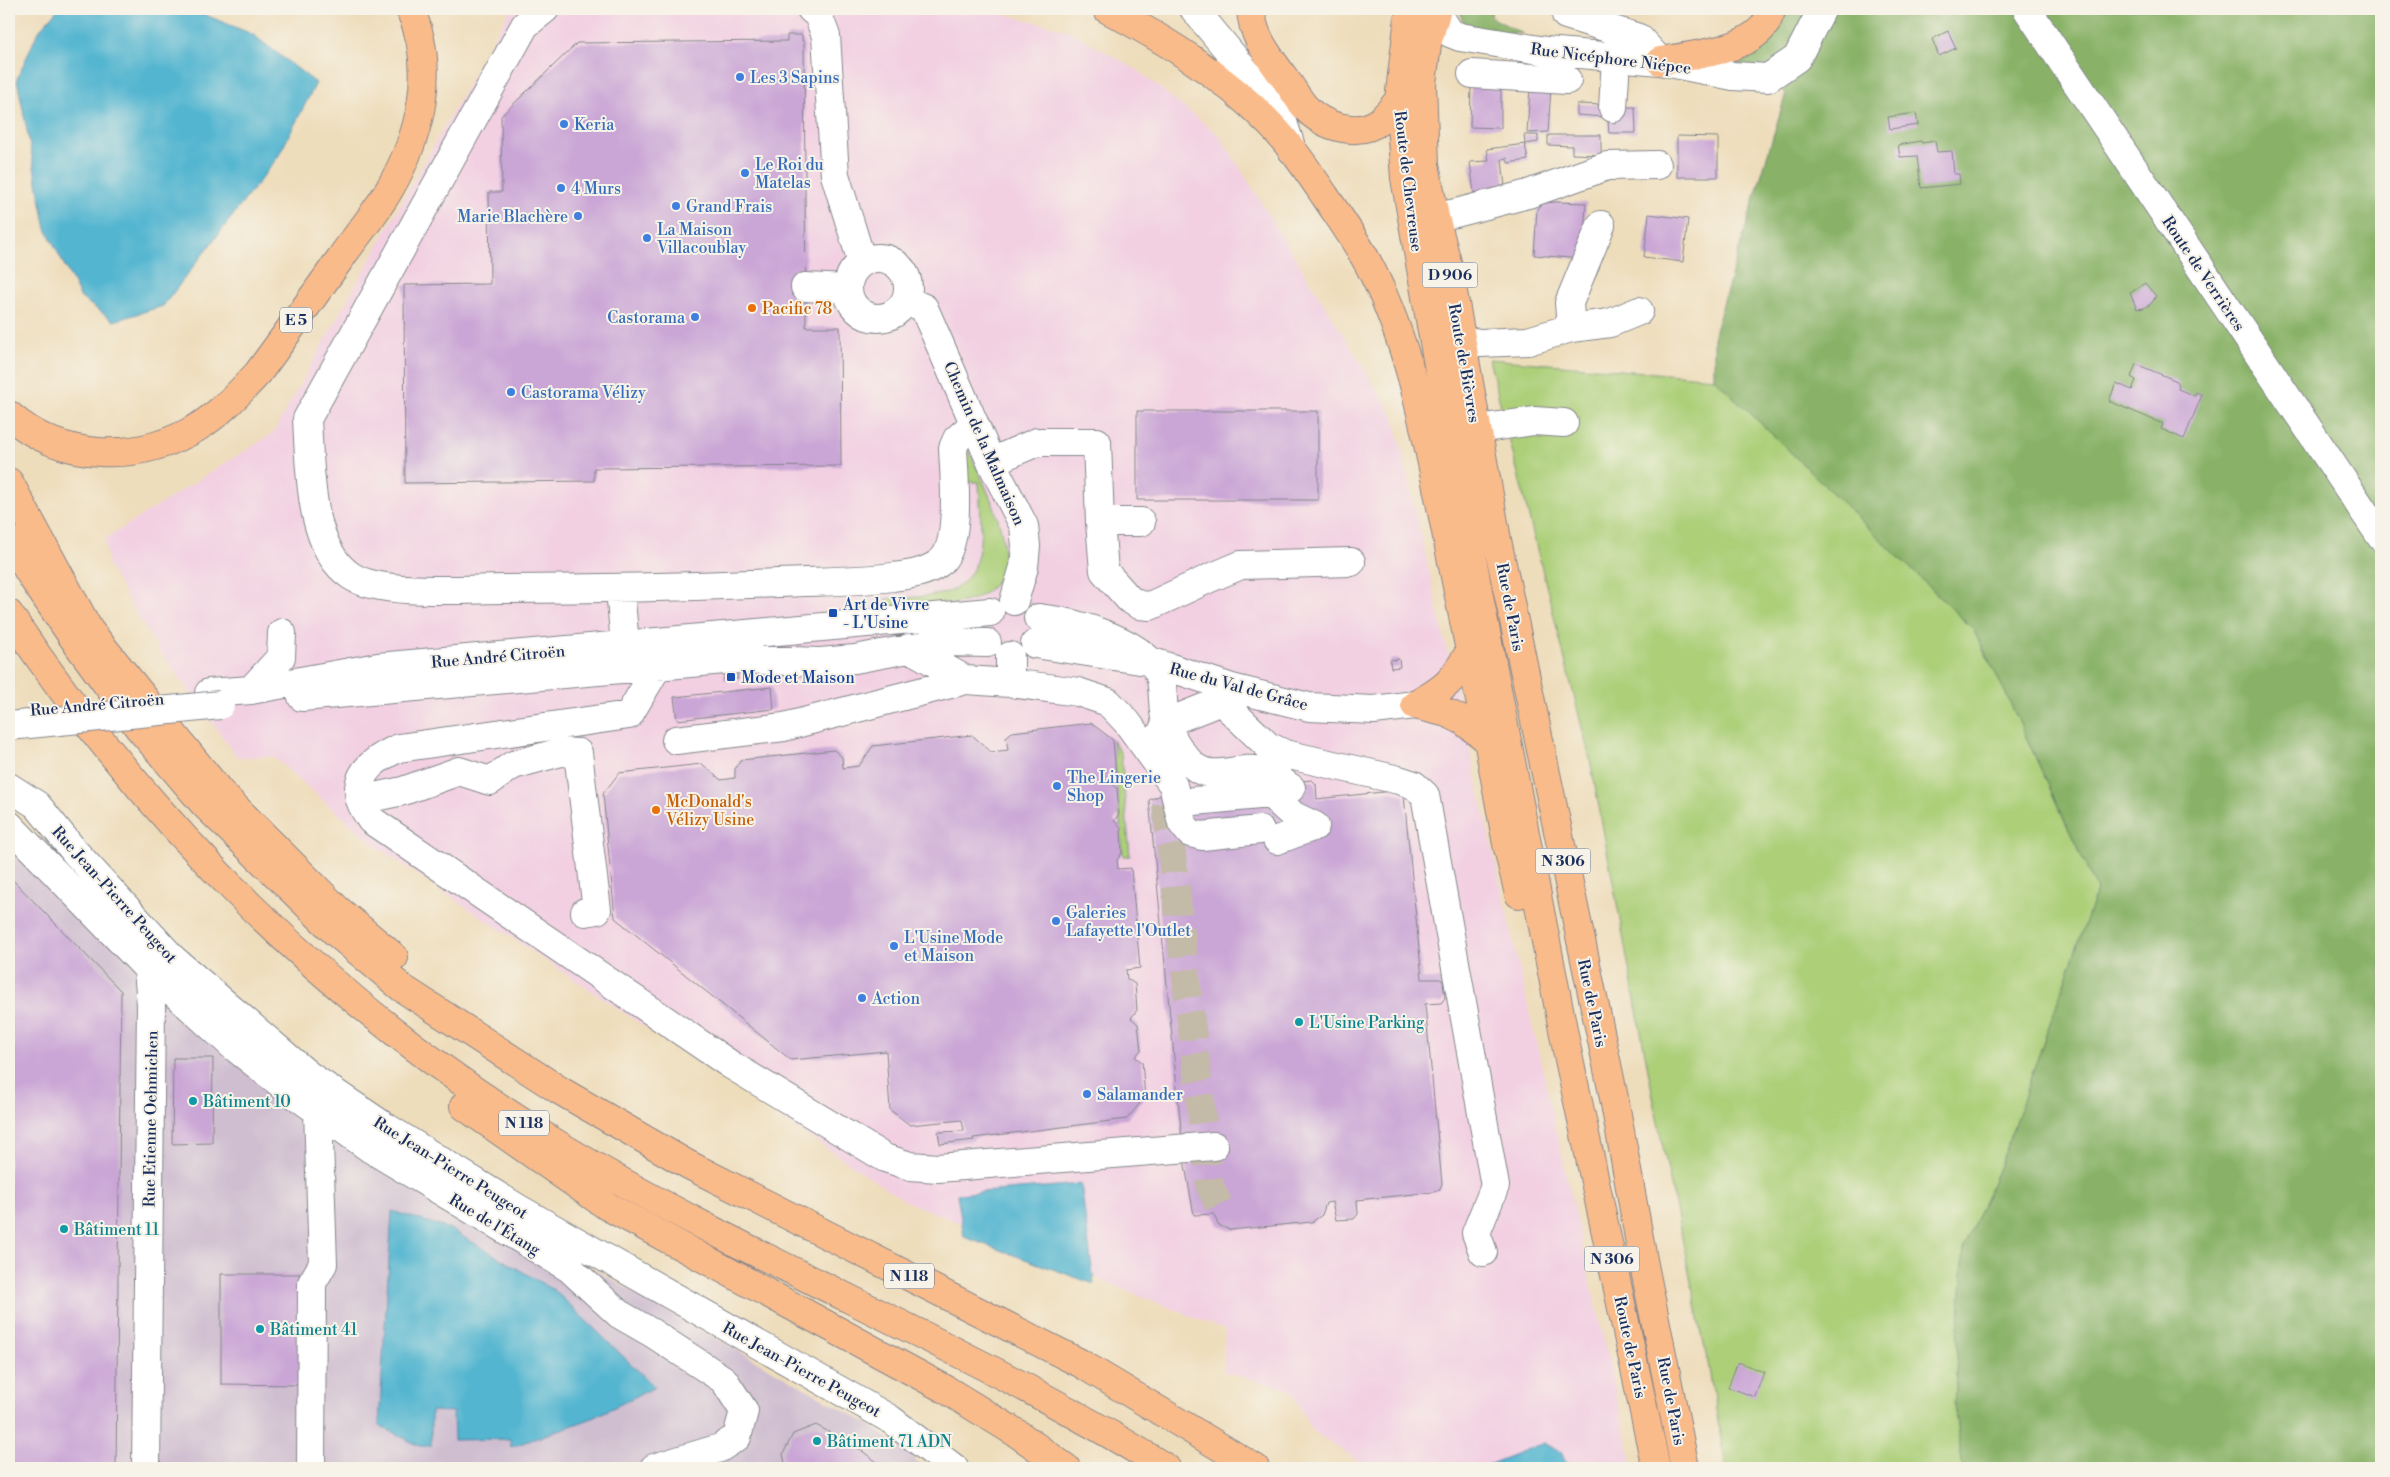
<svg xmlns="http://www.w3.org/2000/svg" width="2390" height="1477" viewBox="0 0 2390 1477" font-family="'Libre Bodoni',serif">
  <rect width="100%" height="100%" fill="#f7f3e8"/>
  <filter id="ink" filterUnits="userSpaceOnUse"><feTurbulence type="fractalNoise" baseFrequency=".02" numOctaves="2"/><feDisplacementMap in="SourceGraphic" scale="10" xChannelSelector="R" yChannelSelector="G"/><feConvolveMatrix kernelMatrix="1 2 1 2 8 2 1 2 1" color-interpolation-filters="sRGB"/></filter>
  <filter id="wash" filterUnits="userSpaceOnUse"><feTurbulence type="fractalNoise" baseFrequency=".0096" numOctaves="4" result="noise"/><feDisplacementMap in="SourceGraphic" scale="20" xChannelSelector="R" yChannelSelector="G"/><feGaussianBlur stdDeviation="1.12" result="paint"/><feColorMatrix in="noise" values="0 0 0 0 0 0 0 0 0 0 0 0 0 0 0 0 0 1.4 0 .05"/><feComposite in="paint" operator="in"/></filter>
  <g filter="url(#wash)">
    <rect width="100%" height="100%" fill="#edb"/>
    <!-- built -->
    <path fill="#f2d0e2" d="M510 9H984L1067 30 1137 70 1220 136 1394 417 1633 1468H1369L1311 1430 1291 1390 1224 1372 1225 1330 905 1201 378 848 272 756 238 758 158 649 108 566 105 539 273 433Z"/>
    <!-- industrial -->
    <path fill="#cfbed0" d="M9 813 129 935 443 1185 867 1423 908 1453 924 1468H9Z"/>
    <!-- green -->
    <path fill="#accf78" stroke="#647f6b" d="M1489 359 1714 378 1973 629 2007 696 2097 890 1999 1168 1964 1246 1954 1405 1963 1468H1726L1708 1363 1657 1118 1590 759Z
      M968 448C985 489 1036 572 974 599 957 606 909 608 888 610L886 599C905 597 925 598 944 593 991 580 980 517 979 482H962V451Z
      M1113 740 1121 754 1130 856H1123Z"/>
    <!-- forest -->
    <path fill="#89b268" stroke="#527063" d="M1461 9H1492L1491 17 1523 34C1505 32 1456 36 1461 9Z
      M1784 9H2381V1468H1963L1954 1405 1964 1246 1999 1168 2097 890 2007 696 1973 629 1714 378V334L1786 93 1762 72 1701 63Z"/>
    <!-- water -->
    <path fill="#52b5d0" stroke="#367297" d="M58 9H191L252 34 316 83 278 157 163 306 114 321 81 298 46 229 17 79 38 32Z
      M1081 1184 1094 1284 964 1237 957 1194Z
      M392 1211 450 1229 554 1290 655 1387 590 1419 511 1447 510 1439 454 1440 453 1412 431 1411V1446H419L379 1425Z
      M1544 1443 1561 1452 1568 1468H1480Z"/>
    <g id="blocks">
      <!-- building -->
      <path fill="#caa6d6" d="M1948 31 1956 48 1939 56 1932 39Z
        M787 35H802V41H804L806 327H840L841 466 594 468V481L405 483 404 285 490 284 489 192H502L501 116 577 43 787 41Z
        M1471 86H1501V128L1470 127Z
        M1530 87 1551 88 1548 132 1527 133Z
        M1577 104 1606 105 1605 117 1577 115Z
        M1617 107H1635L1636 133H1609L1607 111Z
        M1916 113 1918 125 1890 129 1888 117Z
        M1524 135H1538V142L1525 144Z
        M1548 135H1601V155L1572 154V146L1548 145Z
        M1677 136 1718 137V177H1677Z
        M1921 141 1922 143 1935 141 1937 152 1952 151 1954 174H1959L1960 184 1921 188 1917 156 1900 157 1898 145Z
        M1525 144 1528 160 1508 163 1507 158 1502 159 1505 188 1474 193 1470 162 1489 161 1487 149Z
        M1556 202 1586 203 1583 259 1534 255 1537 209 1544 203Z
        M1649 214 1688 219 1683 262 1644 257Z
        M2145 283 2156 296 2151 304 2144 308 2137 309 2130 293Z
        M2136 364 2177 381 2179 385 2178 389 2195 396 2196 392 2202 395 2184 439 2161 429 2163 424 2109 401 2116 383 2132 390 2136 380 2131 377Z
        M1137 411H1318V500H1137Z
        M1399 659 1400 667 1391 668 1390 660Z
        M737 674 738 679 724 680V675Z
        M772 687 774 709 677 720 674 697Z
        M1091 723 1113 740 1116 775 1110 782 1117 788 1119 814 1114 821 1121 827 1122 853 1117 860 1118 869 1131 868 1140 968 1126 970 1127 979 1135 984 1137 1010 1131 1018 1138 1024 1141 1050 1135 1057 1142 1062 1145 1097 1127 1119 973 1138 974 1140 940 1144 938 1132 964 1131 962 1120 910 1125 890 1110 886 1051 791 1060 615 918 603 794 619 773 702 764 721 780 735 778V769L741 760 834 750 842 757 843 768 859 766 873 746 972 735 991 752 1008 750 1006 737 1012 732Z
        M1312 780 1316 784 1317 799 1392 791 1404 796 1422 979H1440L1443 981 1445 998 1441 1003 1425 1004 1442 1184 1439 1190 1433 1192 1357 1200 1358 1214 1354 1219 1336 1220 1332 1202 1326 1203 1322 1215 1312 1222 1230 1230 1218 1225 1214 1214 1194 1215 1184 1160 1149 800 1161 795Z
        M9 876 121 991 116 1468 9 1467Z
        M173 1058H213L212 1143 172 1144Z
        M221 1274H300V1385L221 1384Z
        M1738 1362 1764 1372 1755 1397 1728 1387Z
        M816 1425 858 1448 885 1468H786L783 1454 793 1434Z"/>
    </g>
  </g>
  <g filter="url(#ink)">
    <use href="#blocks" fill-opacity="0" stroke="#84868c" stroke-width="1"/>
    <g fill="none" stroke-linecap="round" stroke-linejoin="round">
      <!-- minor-tunnel -->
      <path stroke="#c4baa8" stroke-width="28" stroke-dasharray="28 14" stroke-linecap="butt" d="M1166 803 1210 1186 1223 1214"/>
      <!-- minor casing -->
      <g stroke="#84868c" stroke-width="30">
        <path id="minor" d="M545 9 525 25 307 419C310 465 308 548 351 576 382 596 466 589 504 589 596 589 687 587 778 583 816 581 855 582 893 577 908 575 926 573 939 563 962 547 954 474 953 448L957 439 974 424
          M811 9 818 15 826 36 835 175 862 262
          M1194 9 1280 113 1292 150
          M2027 9 2381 537
          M1436 11 1450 33 1460 37 1546 51 1660 61 1733 76 1768 78 1797 58 1822 9
          M1566 15 1639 38 1660 61
          M1472 74 1567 80
          M1613 108 1616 59
          M1435 217 1456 213 1528 194 1607 166 1657 165
          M848 288a30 30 0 1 1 60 0a30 30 0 1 1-60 0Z
          M805 287 848 289
          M906 300 924 308 991 462 1024 526 1026 546 1024 567 1014 601
          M1571 328 1610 323 1639 311
          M1461 340 1480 343 1528 341 1571 328 1569 303 1601 225
          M1477 429 1534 421 1564 423
          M991 462 1037 442H1097L1100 522H1141
          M1100 522 1104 571 1129 599 1139 605 1150 606 1210 578 1241 565 1351 562
          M620 589 625 645
          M1038 618C1073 622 1151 641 1161 680 1164 694 1162 709 1166 722 1170 737 1183 757 1195 767 1214 782 1240 765 1262 771 1273 773 1282 782 1291 788
          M672 642 629 715 399 748C378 757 354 772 360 799 361 806 367 813 371 820L731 1065 885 1158 910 1166 938 1168 1214 1146
          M1035 644 1153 662 1232 688 1309 707 1374 710 1415 705
          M909 648 966 680 1010 683 1078 692 1108 702 1127 722 1173 785 1182 823 1190 833 1202 836 1260 830
          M1010 656V683
          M251 690 281 657 282 633
          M209 693 251 690 378 667 990 612
          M302 697 736 659 820 662 855 659 946 642 987 643
          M1221 701 1268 746 1285 754 1399 780 1414 785 1425 795 1495 1186 1476 1233 1483 1252
          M1160 736 1166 723 1221 701 1232 688
          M676 740 784 727 966 680
          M9 787 37 805 75 852 173 959 307 1074 384 1126 519 1209 890 1419 954 1468
          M360 800 403 791 459 771 490 781 513 765 561 752 578 753 597 910 585 912
          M1194 801 1270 794 1294 816 1315 826
          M9 825 148 969 151 1005 146 1468
          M1277 840 1315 826
          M148 969 233 1046 290 1091 371 1149 569 1268 619 1314 652 1333 724 1380 744 1411 737 1437 720 1448 654 1468
          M311 1468 312 1283 323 1264 318 1111"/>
      </g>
      <!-- major casing -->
      <g stroke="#84868c" stroke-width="30">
        <path id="major" d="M1410 9 1399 100 1405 178 1477 586 1567 1050 1656 1468
          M1437 9 1427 44 1422 83 1425 164 1435 217 1449 270 1497 540 1614 1098 1643 1260 1685 1468
          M1415 705 1447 713 1462 720 1488 740 1507 844 1519 894"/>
      </g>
      <!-- highway casing -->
      <g stroke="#84868c" stroke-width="30">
        <path id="highway" d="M1107 9C1166 40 1222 75 1269 123 1290 144 1308 171 1325 196 1341 220 1358 243 1371 269 1412 350 1427 439 1445 527 1460 598 1474 669 1488 740
          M1251 9C1252 36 1268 55 1283 76 1291 86 1297 98 1305 107 1323 127 1359 138 1381 120 1388 114 1393 107 1399 100
          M1660 61C1690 56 1748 51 1766 23 1768 19 1770 13 1772 9
          M9 415C62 462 139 463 198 427 221 413 240 392 258 373 286 335 313 297 340 259 356 236 375 214 389 190 421 135 437 69 410 9
          M9 482 89 630 220 792 337 909 394 957
          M9 539 32 577 78 645 139 728 204 804 334 931 402 988 559 1090 687 1164 1080 1363 1255 1468
          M9 614C150 826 334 1008 552 1141 750 1262 969 1345 1166 1468
          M1415 705C1447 687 1452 682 1470 651
          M464 1106 607 1206 945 1389 1018 1434 1066 1468"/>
      </g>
      <!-- minor -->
      <use href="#minor" stroke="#fff" stroke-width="28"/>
      <!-- major -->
      <use href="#major" stroke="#fabb8b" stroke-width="28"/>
      <!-- highway -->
      <use href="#highway" stroke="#fabb8b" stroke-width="28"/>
      <!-- minor-bridge casing -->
      <g stroke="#84868c" stroke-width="30" stroke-linecap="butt">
        <path id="minor-bridge" d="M9 726 220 705"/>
      </g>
      <!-- minor-bridge -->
      <use href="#minor-bridge" stroke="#fff" stroke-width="28"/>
    </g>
  </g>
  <!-- markers -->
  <g fill="#3f7fe0" stroke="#f7f3e8" stroke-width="2">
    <circle cx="740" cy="77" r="5"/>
    <circle cx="564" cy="124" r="5"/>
    <circle cx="745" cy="173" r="5"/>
    <circle cx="561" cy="188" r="5"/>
    <circle cx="676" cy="206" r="5"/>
    <circle cx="578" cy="216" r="5"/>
    <circle cx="647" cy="238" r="5"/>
    <circle cx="695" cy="317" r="5"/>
    <circle cx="511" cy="392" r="5"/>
    <circle cx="1057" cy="786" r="5"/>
    <circle cx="1056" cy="921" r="5"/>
    <circle cx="894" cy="946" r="5"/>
    <circle cx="862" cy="998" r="5"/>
    <circle cx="1087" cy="1094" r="5"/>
  </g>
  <g fill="#e8710a" stroke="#f7f3e8" stroke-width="2">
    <circle cx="752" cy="308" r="5"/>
    <circle cx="656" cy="810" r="5"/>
  </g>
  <g fill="#1a4fb4" stroke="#f7f3e8" stroke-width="2">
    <rect x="828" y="608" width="10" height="10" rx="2.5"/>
    <rect x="726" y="672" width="10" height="10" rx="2.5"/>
  </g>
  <g fill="#0f9aa8" stroke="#f7f3e8" stroke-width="2">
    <circle cx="1299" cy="1022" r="5"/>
    <circle cx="193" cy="1101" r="5"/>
    <circle cx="64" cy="1229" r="5"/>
    <circle cx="260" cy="1329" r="5"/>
    <circle cx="817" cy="1441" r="5"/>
  </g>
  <g text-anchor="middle" stroke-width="4" stroke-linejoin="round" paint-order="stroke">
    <!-- shield labels -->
    <g fill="#f7f3e8" stroke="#5d6a87" stroke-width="1">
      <rect x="1422.5" y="262.5" width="55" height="25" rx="4"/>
      <rect x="280" y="307.5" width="32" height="25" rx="4"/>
      <rect x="1535.5" y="848.5" width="55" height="25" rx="4"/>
      <rect x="499" y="1110.5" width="50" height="25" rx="4"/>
      <rect x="1584.5" y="1246.5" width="55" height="25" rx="4"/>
      <rect x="884" y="1263.5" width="50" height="25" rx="4"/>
    </g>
    <g font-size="15" font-weight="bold" fill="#1b2f5e">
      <text x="1450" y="280">D 906</text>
      <text x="296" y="325">E 5</text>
      <text x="1563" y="866">N 306</text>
      <text x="524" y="1128">N 118</text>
      <text x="1612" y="1264">N 306</text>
      <text x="909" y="1281">N 118</text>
    </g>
    <!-- street labels -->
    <g font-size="16" fill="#1b2f5e" stroke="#f7f3e8">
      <text transform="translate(1611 58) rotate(7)" y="6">Rue Nicéphore Niépce</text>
      <text transform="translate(1409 181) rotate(83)" y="6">Route de Chevreuse</text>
      <text transform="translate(2204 273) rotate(56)" y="6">Route de Verrières</text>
      <text transform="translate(1465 363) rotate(80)" y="6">Route de Bièvres</text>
      <text transform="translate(985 443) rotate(66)" y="6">Chemin de la Malmaison</text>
      <text transform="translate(1511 607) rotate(79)" y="6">Rue de Paris</text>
      <text transform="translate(498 656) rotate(-5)" y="6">Rue André Citroën</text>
      <text transform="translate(1239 686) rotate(15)" y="6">Rue du Val de Grâce</text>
      <text transform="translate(97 704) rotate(-5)" y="6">Rue André Citroën</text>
      <text transform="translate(115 894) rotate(48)" y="6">Rue Jean-Pierre Peugeot</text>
      <text transform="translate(1593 1003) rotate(78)" y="6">Rue de Paris</text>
      <text transform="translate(150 1119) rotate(-89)" y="6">Rue Etienne Oehmichen</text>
      <text transform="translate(451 1167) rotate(32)" y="6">Rue Jean-Pierre Peugeot</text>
      <text transform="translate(495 1224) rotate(31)" y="6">Rue de l'Étang</text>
      <text transform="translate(1631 1347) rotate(78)" y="6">Route de Paris</text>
      <text transform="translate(802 1369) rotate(29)" y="6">Rue Jean-Pierre Peugeot</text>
      <text transform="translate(1672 1401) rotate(79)" y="6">Rue de Paris</text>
    </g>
    <!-- shop labels -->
    <g font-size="16" fill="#366cbe" stroke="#f7f3e8" text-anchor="start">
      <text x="750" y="83">Les 3 Sapins</text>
      <text x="574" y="130">Keria</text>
      <text x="755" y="170">Le Roi du<tspan x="755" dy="18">Matelas</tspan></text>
      <text x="571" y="194">4 Murs</text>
      <text x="686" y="212">Grand Frais</text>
      <text x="568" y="222" text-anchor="end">Marie Blachère</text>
      <text x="657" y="235">La Maison<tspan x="657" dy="18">Villacoublay</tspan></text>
      <text x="685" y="323" text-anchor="end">Castorama</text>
      <text x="521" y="398">Castorama Vélizy</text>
      <text x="1067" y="783">The Lingerie<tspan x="1067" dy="18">Shop</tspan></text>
      <text x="1066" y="918">Galeries<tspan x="1066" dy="18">Lafayette l'Outlet</tspan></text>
      <text x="904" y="943">L'Usine Mode<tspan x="904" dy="18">et Maison</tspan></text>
      <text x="872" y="1004">Action</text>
      <text x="1097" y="1100">Salamander</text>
    </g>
    <!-- food labels -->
    <g font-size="16" fill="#c56008" stroke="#f7f3e8" text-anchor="start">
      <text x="762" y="314">Pacific 78</text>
      <text x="666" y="807">McDonald's<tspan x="666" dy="18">Vélizy Usine</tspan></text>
    </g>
    <!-- transit labels -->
    <g font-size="16" fill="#164399" stroke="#f7f3e8" text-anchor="start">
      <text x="843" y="610">Art de Vivre<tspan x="843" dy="18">- L'Usine</tspan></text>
      <text x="741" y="683">Mode et Maison</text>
    </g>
    <!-- culture labels -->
    <g font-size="16" fill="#0d838f" stroke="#f7f3e8" text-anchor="start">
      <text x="1309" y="1028">L'Usine Parking</text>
      <text x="203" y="1107">Bâtiment 10</text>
      <text x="74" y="1235">Bâtiment 11</text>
      <text x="270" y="1335">Bâtiment 41</text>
      <text x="827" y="1447">Bâtiment 71 ADN</text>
    </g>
  </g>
  <!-- margin -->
  <rect width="2390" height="1477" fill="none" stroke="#f7f3e8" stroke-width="30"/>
</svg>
